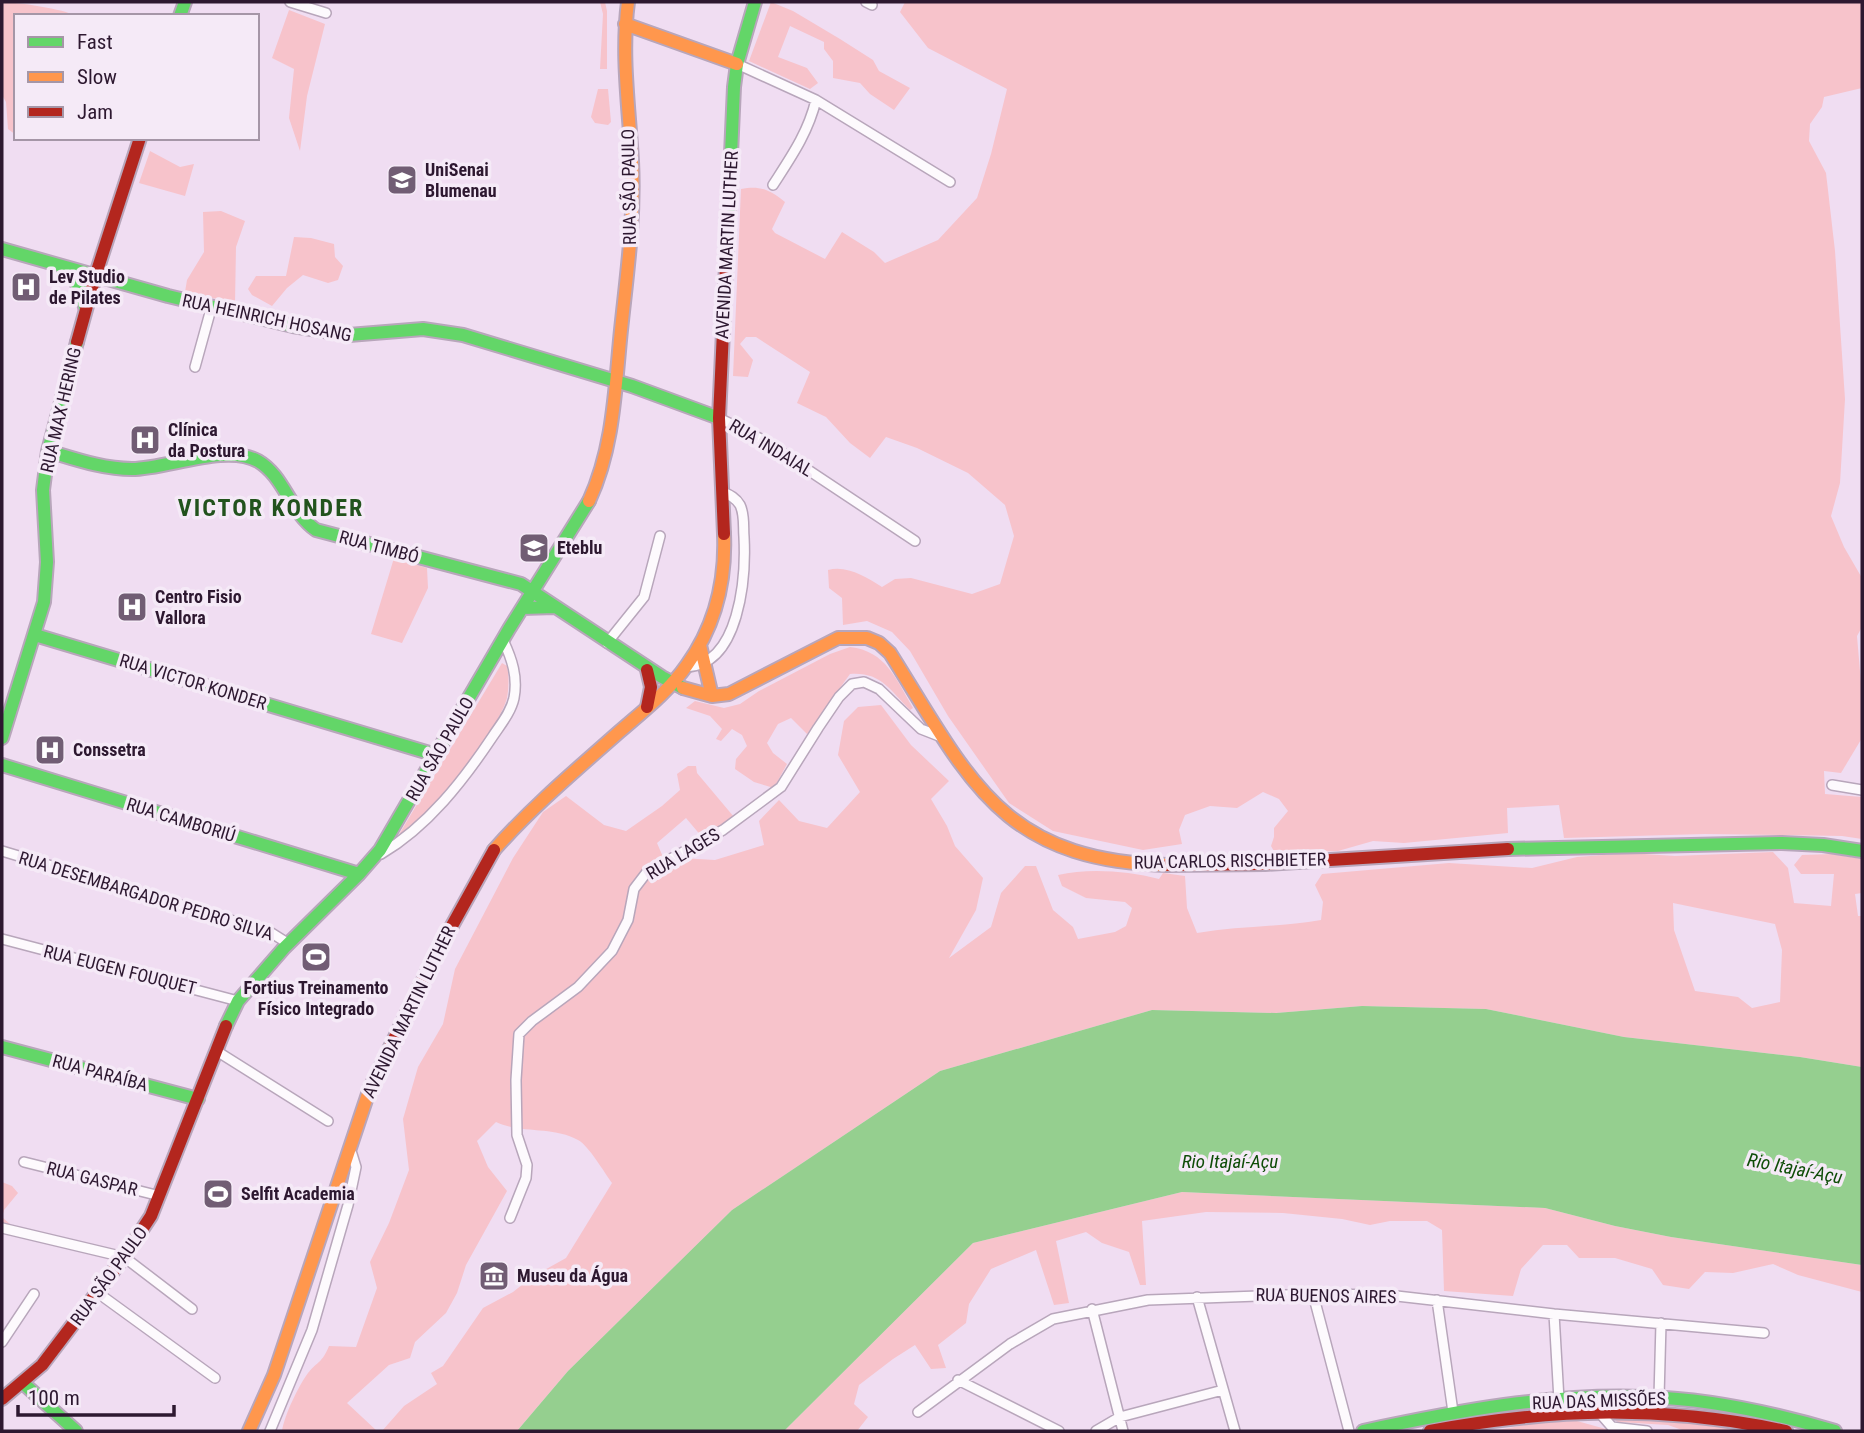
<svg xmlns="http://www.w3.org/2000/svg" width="1864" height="1433" viewBox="0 0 1864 1433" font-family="'Roboto Condensed',sans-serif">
  <rect width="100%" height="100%" fill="#f0ddf2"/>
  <!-- green -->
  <path fill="#f7c3cb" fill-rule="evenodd" d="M2 2C15 2 66 9 75 16H16V135L8 129 6 102 2 95Z
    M600 2H605L607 11V69H600L603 14Z
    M771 2 793 11 840 39 873 60 879 71 910 88 894 110 870 94 860 83 833 78V61L824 49V42L790 26 778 57 807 68 818 83 810 89 749 61Z
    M905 2H1862V88L1824 97 1822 107 1810 124 1809 141 1826 173 1835 251 1845 399 1840 483 1831 516 1844 547 1862 578V627L1857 636 1862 695V738L1841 773 1824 771 1825 794 1862 797V839L1842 836 1705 834 1564 838 1559 805 1507 808 1508 833 1404 843 1373 841 1338 851 1275 853 1271 846 1274 837V828L1288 811 1279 799 1263 792 1237 808 1210 806 1185 815 1179 830 1182 844 1143 850 1053 831 1009 803 948 716 910 651 892 632 867 621 843 625 842 598 829 588 828 570C847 565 866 577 882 587L895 579 911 578 972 594 1000 584 1014 536 1005 505 968 473 917 448 886 437 870 458 850 443 826 417 797 403 810 372 756 337H746L740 344 753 360 748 377 733 376 741 189C760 185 770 190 785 202L772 229 775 233 825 259 842 232 874 252 885 263 938 240 977 198 991 154 1007 89 928 48 900 12Z
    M289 10 325 24 307 96 300 151 289 118 294 69 272 58Z
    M598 89H608L611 122 608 125 595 123 591 117Z
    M150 151 180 167 194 164 185 196 139 183Z
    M221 211 245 221 236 247 235 303 185 292 187 280 204 252 203 212Z
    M294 237 311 238 334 244 335 257 343 266 338 280 328 283 303 275 287 288 272 306 252 295 248 289 256 276H286Z
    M394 558 427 568 428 588 402 643 371 634Z
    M850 647C886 651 896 679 913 708L910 710C889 689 881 672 850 674L807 734 791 718 778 724 767 743 773 753 787 764 774 788 754 782 735 769 736 759 747 746 742 735 732 729 721 741 716 739 722 729 710 716 686 708 695 701 724 708 740 704 759 691 830 654Z
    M502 663 507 666C509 676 509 687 507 698 501 721 460 779 443 797 429 812 413 823 398 836Z
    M881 705 911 745 949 781 931 799 947 826 955 846 983 878 976 910 949 958 991 927 1001 893 1025 866H1036L1053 910 1073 927 1078 939 1115 932 1126 926 1132 908 1125 902 1086 898 1062 886 1058 875C1089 868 1127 871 1159 879L1163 873 1185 876 1187 908 1197 933C1238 926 1280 927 1321 920L1323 902 1315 885 1322 874 1449 863 1532 868 1577 857 1629 853 1675 856 1773 852 1788 868 1794 903 1831 906 1834 874H1801L1794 865 1802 855 1832 854 1862 859V893L1855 894 1858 916H1862V1067L1800 1057 1624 1037 1486 1009 1362 1006 1276 1013 1152 1010 940 1071 732 1210 568 1371 517 1431H382L404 1406 437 1384 431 1373 443 1366 483 1308 513 1292 532 1277 566 1258 612 1183C604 1172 589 1146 578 1140 553 1126 521 1134 496 1122L477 1141 488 1167 507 1191 466 1265 457 1293 446 1313 415 1342 410 1358 389 1365 347 1403 377 1431H282C285 1414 298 1387 308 1373 318 1361 322 1363 329 1346L356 1347 377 1288 370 1262 389 1223 409 1170 403 1119 418 1067 443 1024 455 969 513 858 543 812 566 796 604 825 626 831 662 806 680 790 677 774 688 766H696L697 773 734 817 722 827 702 837 686 818 657 843 663 857 715 860 764 845 759 821 779 800 799 821 827 828 860 792 838 755 844 721 858 707ZM1673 903 1775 924 1782 950 1780 1002 1752 1008 1738 997 1695 991 1674 930Z
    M2 1182 12 1186 18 1193 4 1210 2 1217 11 1225 10 1229 2 1227Z
    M1182 1192 1545 1208 1615 1226 1671 1237 1862 1265V1292L1798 1275 1773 1264 1733 1273 1705 1272 1689 1289 1663 1285 1652 1269 1615 1258H1579L1567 1245H1543L1521 1269 1513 1296 1444 1291 1442 1230 1427 1221H1390L1370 1225 1342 1219 1283 1213 1206 1212 1142 1221 1146 1285H1140L1129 1252 1102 1243 1086 1232 1056 1241 1069 1303 1054 1305 1036 1250 991 1269 969 1304 966 1323 938 1345 946 1368 931 1369 915 1345 893 1359 859 1385 854 1404 868 1417 857 1431H784L973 1243Z
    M1609 1416 1688 1419 1748 1431H1685L1668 1425 1618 1422Z
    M1577 1421 1613 1431H1493L1540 1422Z"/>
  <!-- water -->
  <path fill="#95cf8f" d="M1362 1006 1486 1009 1624 1037 1800 1057 1862 1067V1265L1671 1237 1615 1226 1545 1208 1182 1192 973 1243 784 1431H517L568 1371 732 1210 940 1071 1152 1010 1276 1013Z"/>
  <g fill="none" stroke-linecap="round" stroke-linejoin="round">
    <!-- street casing -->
    <g stroke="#b8a6bb" stroke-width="12">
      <path id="street" d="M290 2 326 13
        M866 2 872 5
        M737 64 816 100 950 182
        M773 185C791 157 808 133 816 100
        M195 367 211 309
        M719 418 763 440 915 541
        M607 643 644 597 660 536
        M686 667C740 665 746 577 744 537 743 527 745 515 740 505 736 498 730 495 723 492
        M1832 785 1862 790
        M2 851 270 932 289 944
        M381 854C428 826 463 781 493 736 501 724 511 712 514 698 518 677 512 659 503 640
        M2 939 238 1001
        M215 1050 328 1121
        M24 1162 160 1196
        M510 1218 526 1178 527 1165 517 1135 516 1080 519 1034 532 1021 578 987 612 951 628 920 634 889 647 872 723 830 781 787 818 728 839 697 852 684 864 682 879 689 921 729 944 738
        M2 1228 124 1257 192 1309
        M98 1293 215 1378
        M1313 1294 1349 1431
        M1197 1297 1235 1431
        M1437 1300 1453 1412
        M1092 1309 1123 1431
        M1554 1314 1559 1400
        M2 1342 34 1294
        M958 1380 1059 1431
        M1659 1397 1661 1323
        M1598 1411 1612 1427 1647 1431
        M918 1412 1010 1344 1053 1319 1148 1300 1313 1294 1388 1295 1554 1314 1764 1333
        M270 1431 312 1330 348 1205 356 1167 352 1154 348 1151
        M1096 1431 1120 1417 1223 1390"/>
    </g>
    <!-- fast casing -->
    <g stroke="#b8a6bb" stroke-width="16">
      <path id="fast" d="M180 16 185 2
        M727 244 734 87 737 64 755 2
        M2 249 168 296 293 326 349 335 423 329 463 335 632 386 719 418
        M65 268 80 288 85 307
        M48 451C75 459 103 469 132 469 167 469 226 443 258 461 284 476 290 512 316 530L521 584 662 677 683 688
        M522 608 555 607
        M35 635 436 755
        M2 738 44 602 47 562 43 490 48 451 77 342
        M2 765 359 874
        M1508 849 1782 843 1823 845 1862 851
        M226 1026 238 1001 284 948 359 874 380 850 509 629 589 501
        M2 1047 198 1099
        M23 1383 76 1431
        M1363 1431C1457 1411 1551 1393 1647 1397 1711 1399 1774 1413 1835 1431"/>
    </g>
    <!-- slow casing -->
    <g stroke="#b8a6bb" stroke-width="16">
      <path id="slow" d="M625 24 737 64
        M589 501C614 447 615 388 621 330 627 273 635 218 632 161 629 107 621 55 628 2
        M700 645 712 696
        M683 688 712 696 729 694 838 638H867L879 643 890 653C969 778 1000 861 1168 865
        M494 850C532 807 576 770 619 732 642 712 669 691 687 665 715 626 726 581 724 534
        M249 1431 274 1375 370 1088"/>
    </g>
    <!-- jam casing -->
    <g stroke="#b8a6bb" stroke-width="16">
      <path id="jam" d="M77 342 95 277 140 138
        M724 534 719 418 727 244
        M647 670 651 687 647 707
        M1168 865 1265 864 1508 849
        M370 1088 433 960 494 850
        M2 1399 42 1365 124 1257 151 1216 226 1026
        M1430 1431C1554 1408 1662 1405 1786 1431"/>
    </g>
    <!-- street -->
    <use href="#street" stroke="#fdfafd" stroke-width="9"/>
    <!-- fast -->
    <use href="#fast" stroke="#63d668" stroke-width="12"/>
    <!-- slow -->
    <use href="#slow" stroke="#ff974d" stroke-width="12"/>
    <!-- jam -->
    <use href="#jam" stroke="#b3261e" stroke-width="12"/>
  </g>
  <!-- icons -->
  <defs>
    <g id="university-square" transform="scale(1.575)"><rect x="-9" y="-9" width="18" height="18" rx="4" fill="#715d74" stroke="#f5eaf7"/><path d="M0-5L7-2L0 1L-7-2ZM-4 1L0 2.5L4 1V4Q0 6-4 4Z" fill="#fff"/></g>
    <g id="hospital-square" transform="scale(1.575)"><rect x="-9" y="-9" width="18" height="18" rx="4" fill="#715d74" stroke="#f5eaf7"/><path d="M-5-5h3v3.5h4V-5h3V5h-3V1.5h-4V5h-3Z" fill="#fff"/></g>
    <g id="stadium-square" transform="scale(1.575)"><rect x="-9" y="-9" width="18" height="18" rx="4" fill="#715d74" stroke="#f5eaf7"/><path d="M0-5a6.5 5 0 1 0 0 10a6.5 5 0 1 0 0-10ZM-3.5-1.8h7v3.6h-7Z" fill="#fff"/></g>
    <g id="museum-square" transform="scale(1.575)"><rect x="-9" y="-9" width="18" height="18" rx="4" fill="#715d74" stroke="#f5eaf7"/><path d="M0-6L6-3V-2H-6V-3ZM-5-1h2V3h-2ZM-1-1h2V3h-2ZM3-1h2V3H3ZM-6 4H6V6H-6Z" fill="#fff"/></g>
  </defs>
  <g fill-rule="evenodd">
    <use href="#university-square" x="402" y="180"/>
    <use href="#hospital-square" x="26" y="287"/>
    <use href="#hospital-square" x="145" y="440"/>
    <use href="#university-square" x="534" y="548"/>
    <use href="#hospital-square" x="132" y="607"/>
    <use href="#hospital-square" x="50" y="750"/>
    <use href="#stadium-square" x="316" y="957"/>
    <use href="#stadium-square" x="218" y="1194"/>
    <use href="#museum-square" x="494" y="1276"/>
  </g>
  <g text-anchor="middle" stroke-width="7" stroke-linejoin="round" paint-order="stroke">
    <!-- poi labels -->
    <g font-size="18" font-weight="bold" fill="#2d1830" stroke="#f5eaf7" text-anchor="start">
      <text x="425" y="176">UniSenai<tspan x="425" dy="21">Blumenau</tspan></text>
      <text x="49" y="283">Lev Studio<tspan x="49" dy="21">de Pilates</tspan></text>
      <text x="168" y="436">Clínica<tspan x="168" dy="21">da Postura</tspan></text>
      <text x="557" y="554">Eteblu</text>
      <text x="155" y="603">Centro Fisio<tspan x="155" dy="21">Vallora</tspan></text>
      <text x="73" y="756">Conssetra</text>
      <text x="316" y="994" text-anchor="middle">Fortius Treinamento<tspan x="316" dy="21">Físico Integrado</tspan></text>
      <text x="241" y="1200">Selfit Academia</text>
      <text x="517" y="1282">Museu da Água</text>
    </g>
    <!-- street labels -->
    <g font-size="18" fill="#2d1830" stroke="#f5eaf7">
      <text transform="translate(629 187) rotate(-91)" y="6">RUA SÃO PAULO</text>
      <text transform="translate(727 245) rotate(-87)" y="6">AVENIDA MARTIN LUTHER</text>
      <text transform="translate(267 318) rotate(12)" y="6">RUA HEINRICH HOSANG</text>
      <text transform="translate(61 410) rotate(-77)" y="6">RUA MAX HERING</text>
      <text transform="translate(771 448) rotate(31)" y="6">RUA INDAIAL</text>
      <text transform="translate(379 547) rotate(15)" y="6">RUA TIMBÓ</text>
      <text transform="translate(193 682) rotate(17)" y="6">RUA VICTOR KONDER</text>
      <text transform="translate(440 749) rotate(-60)" y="6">RUA SÃO PAULO</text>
      <text transform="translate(181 820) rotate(17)" y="6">RUA CAMBORIÚ</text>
      <text transform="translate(683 854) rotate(-31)" y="6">RUA LAGES</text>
      <text transform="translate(1230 861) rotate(-1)" y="6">RUA CARLOS RISCHBIETER</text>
      <text transform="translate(146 896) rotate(17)" y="6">RUA DESEMBARGADOR PEDRO SILVA</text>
      <text transform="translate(120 970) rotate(14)" y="6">RUA EUGEN FOUQUET</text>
      <text transform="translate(409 1012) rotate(-64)" y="6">AVENIDA MARTIN LUTHER</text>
      <text transform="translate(100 1073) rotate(15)" y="6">RUA PARAÍBA</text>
      <text transform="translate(92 1179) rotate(14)" y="6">RUA GASPAR</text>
      <text transform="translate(109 1276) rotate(-54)" y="6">RUA SÃO PAULO</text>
      <text transform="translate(1326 1296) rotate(1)" y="6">RUA BUENOS AIRES</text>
      <text transform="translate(1599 1401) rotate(-2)" y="6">RUA DAS MISSÕES</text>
    </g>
    <!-- water labels -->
    <g font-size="19" font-style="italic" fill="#0f4d08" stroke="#f5eaf7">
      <text x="1230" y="1168">Rio Itajaí-Açu</text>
      <text transform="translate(1795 1168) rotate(11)" y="7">Rio Itajaí-Açu</text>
    </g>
    <!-- district labels -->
    <g font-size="24" font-weight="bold" letter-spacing="2" fill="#22531d" stroke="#f5eaf7">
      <text x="271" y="516">VICTOR KONDER</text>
    </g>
  </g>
  <!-- border -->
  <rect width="1864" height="1433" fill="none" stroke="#2d1830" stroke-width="7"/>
  <!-- legend -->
  <rect x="14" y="14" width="245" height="126" fill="#f5eaf7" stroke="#a596a7" stroke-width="2"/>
  <rect x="28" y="37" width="35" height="10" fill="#63d668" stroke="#a596a7" stroke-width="2"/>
  <text x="77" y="49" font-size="21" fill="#2d1830">Fast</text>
  <rect x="28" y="72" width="35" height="10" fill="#ff974d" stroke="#a596a7" stroke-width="2"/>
  <text x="77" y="84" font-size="21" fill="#2d1830">Slow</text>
  <rect x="28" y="107" width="35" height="10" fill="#b3261e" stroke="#a596a7" stroke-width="2"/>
  <text x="77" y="119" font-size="21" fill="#2d1830">Jam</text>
  <!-- scale -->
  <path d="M18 1405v10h156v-10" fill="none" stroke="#2d1830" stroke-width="3.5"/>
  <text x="28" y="1405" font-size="21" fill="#2d1830" stroke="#f5eaf7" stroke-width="5" paint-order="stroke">100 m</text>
</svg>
